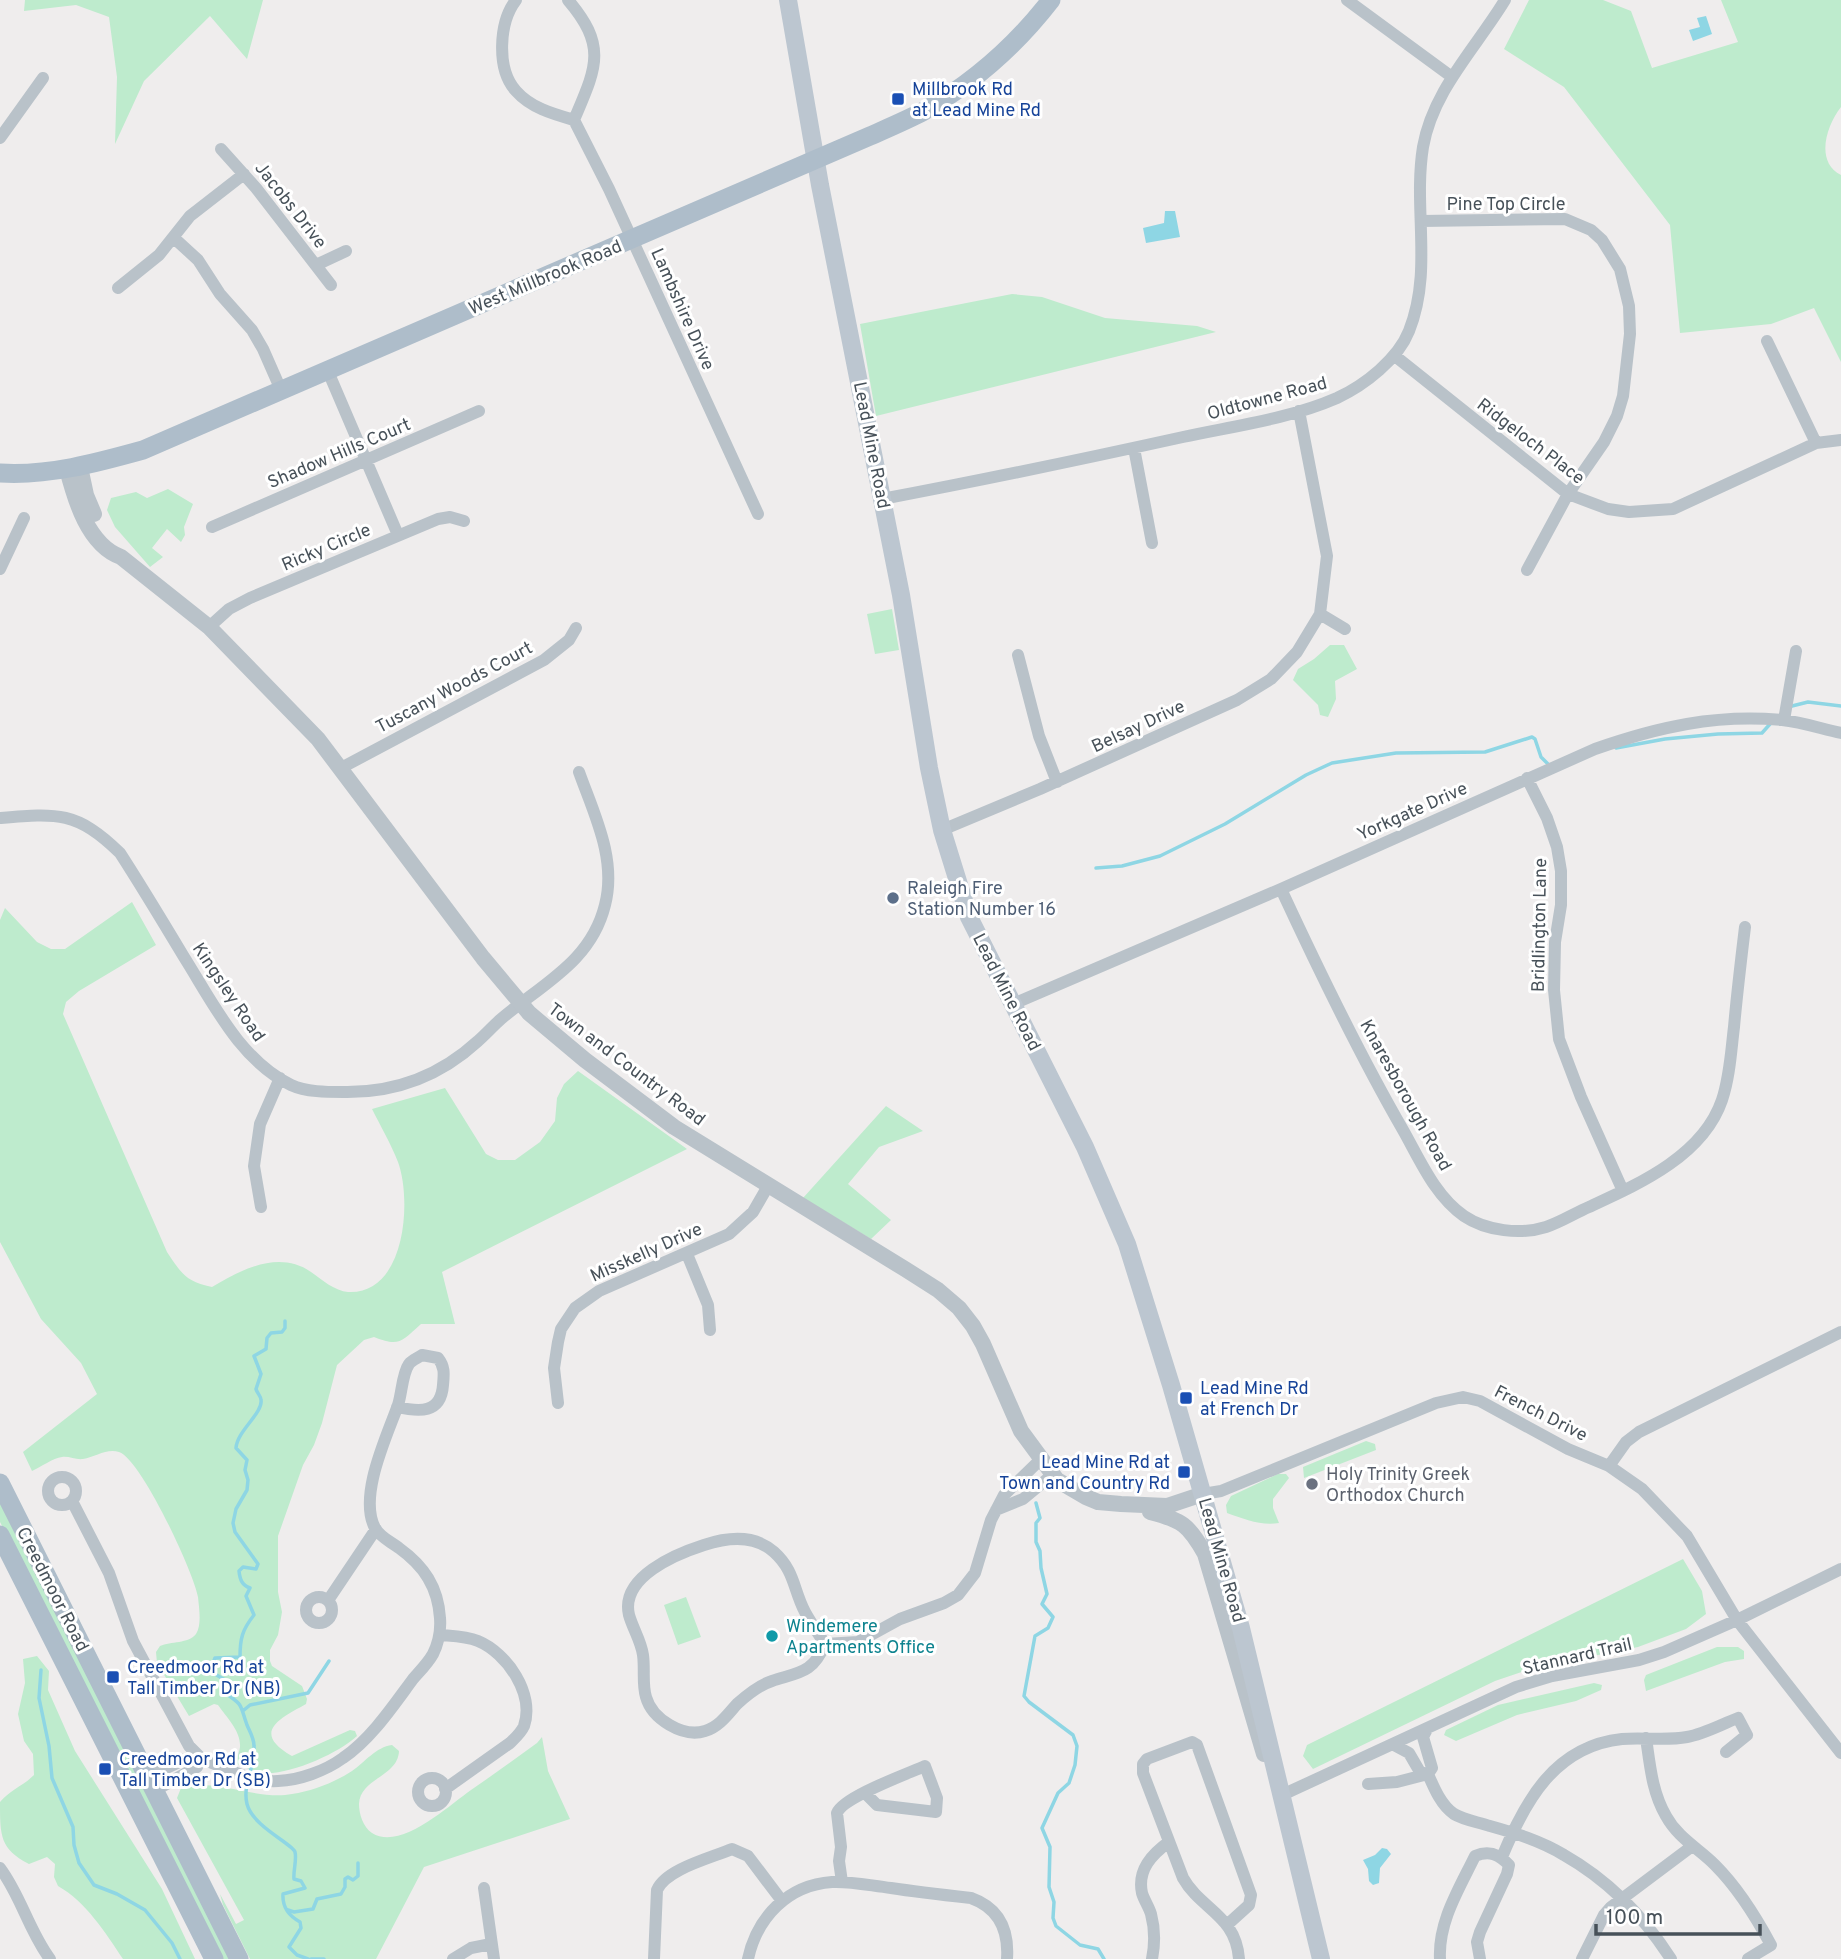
<svg xmlns="http://www.w3.org/2000/svg" width="1841" height="1959" viewBox="0 0 1841 1959" font-family="Overpass,sans-serif">
  <rect width="100%" height="100%" fill="#efeded"/>
  <!-- green -->
  <path fill="#beebcd" d="M25 0H263L247 59 210 16 144 81 115 144 117 77 109 17 76 5 24 11Z
    M1529 0H1603L1631 11 1652 68 1738 42 1721 0H1841V107C1826 126 1815 162 1841 175V362L1814 308 1771 324 1680 333 1670 225 1564 87 1504 49Z
    M1012 294 1042 297 1105 318 1197 326 1216 332 876 416 860 324Z
    M168 489 193 504 184 527 185 535 181 542 167 529 152 548 163 557 150 567 115 527 107 510 111 498 136 492 147 498Z
    M892 609 899 650 875 654 867 614Z
    M1330 645H1344L1357 669 1335 681 1336 699 1328 717 1320 715 1318 705 1293 680 1298 669 1314 659Z
    M132 902 156 945 79 991 66 1002 63 1014 167 1252C182 1274 185 1281 212 1287 242 1269 279 1250 311 1272 322 1280 335 1291 348 1292 406 1295 412 1200 398 1162 391 1144 381 1127 372 1109L445 1088 486 1154 498 1160H515L540 1142 555 1121 557 1098 564 1084 578 1071 687 1149 442 1272 455 1324H421C401 1342 399 1347 374 1337L364 1340 337 1365 322 1423 314 1445 303 1465 278 1536V1592L282 1612 278 1635 270 1650V1661L272 1666 302 1686 307 1699 306 1704C281 1718 250 1732 292 1756L350 1730 355 1731 357 1736C339 1753 290 1775 264 1773 255 1772 245 1767 237 1764 236 1758 239 1754 240 1747 241 1731 227 1718 218 1705L214 1704 189 1716 157 1663 156 1652 160 1646C171 1641 188 1644 196 1634 202 1625 199 1608 198 1597 194 1573 141 1459 119 1452 107 1448 95 1457 83 1459 76 1460 69 1456 62 1457 53 1458 41 1467 32 1471L23 1452 97 1394 81 1363 41 1319 0 1242V920L5 908 37 942 51 949H65Z
    M886 1106 923 1131 879 1147 848 1184 891 1220 871 1239 803 1198Z
    M1366 1441 1375 1444 1376 1450 1304 1478 1303 1467Z
    M1278 1474H1286L1289 1478 1273 1499V1508L1279 1523C1261 1526 1244 1519 1227 1513L1226 1505 1231 1496Z
    M0 1497 232 1959H221L0 1522Z
    M1683 1559 1702 1591 1706 1614 1686 1629 1638 1647 1533 1668 1495 1681 1313 1769 1303 1756 1307 1745Z
    M686 1597 701 1637 678 1645 664 1605Z
    M1717 1647H1738L1744 1651V1659L1725 1662 1646 1691 1644 1680 1646 1675Z
    M37 1656 49 1671 48 1690 75 1751 162 1889 195 1959H123C105 1932 86 1902 58 1886L54 1877 55 1864 47 1857 29 1864C0 1849 0 1836 0 1802 10 1790 23 1786 34 1775L33 1754 24 1741 18 1714 25 1683 23 1659Z
    M1594 1683 1602 1685 1601 1690 1576 1701 1517 1715 1456 1741 1444 1735 1446 1730 1498 1705Z
    M542 1737 548 1771 570 1819 424 1867 376 1959H250L223 1905 220 1894 236 1924 244 1920 177 1798 181 1788C212 1777 258 1801 292 1794 313 1791 335 1782 352 1771 365 1762 376 1747 392 1745L399 1751C398 1777 360 1778 359 1804 359 1814 363 1827 372 1833 401 1851 448 1806 471 1790 493 1775 515 1759 537 1743Z"/>
  <!-- water -->
  <path fill="#8ed6e4" d="M1706 16 1712 34 1693 41 1689 30 1700 27 1697 18Z
    M1165 211H1175L1180 237 1146 243 1143 228 1164 223Z
    M1382 1848 1387 1849 1391 1854 1380 1868 1379 1883 1373 1885 1369 1881 1368 1869 1363 1860 1375 1855Z"/>
  <g fill="none" stroke-linecap="round" stroke-linejoin="round">
    <!-- stream -->
    <path stroke="#8ed6e4" stroke-width="3.5" d="M1788 707 1808 702 1841 706
      M1616 748 1665 739 1718 734 1762 733 1770 724
      M1096 868 1122 866 1160 856 1225 824 1306 775 1332 763 1396 753 1485 752 1532 737 1535 739 1541 757 1551 767
      M285 1321V1328L282 1332 271 1333 267 1338 266 1349 254 1356 261 1374 256 1389C257 1393 261 1396 261 1400 263 1413 237 1431 236 1448L247 1460 245 1470 248 1480 247 1490 236 1509 233 1523 235 1532 258 1564 256 1569 243 1567 239 1571C240 1580 242 1585 250 1588L246 1596 254 1615C242 1630 240 1639 240 1657L215 1658 211 1668 215 1674 225 1680 227 1685 224 1692C245 1707 239 1703 247 1725 250 1732 254 1738 254 1746 256 1765 242 1784 247 1804 253 1827 293 1844 295 1852 297 1860 293 1871 294 1879L301 1881 305 1888 283 1894C282 1908 289 1916 300 1922L301 1928 289 1947 297 1955 308 1959
      M1036 1503 1040 1518 1036 1523V1542L1040 1551 1041 1568 1047 1594 1042 1604 1053 1617 1048 1628 1035 1636 1024 1696 1029 1702 1073 1735 1077 1746 1075 1765 1069 1783 1058 1793 1042 1828 1050 1847 1049 1887 1054 1902 1053 1918 1056 1926 1080 1945 1098 1949 1104 1959
      M41 1670 39 1698 49 1746 52 1778 73 1827 74 1845 79 1863 94 1885 117 1894 145 1910 172 1943 180 1959
      M244 1710 250 1705 308 1693 329 1661
      M288 1910 294 1912 313 1909 317 1899 341 1894 345 1887V1879L348 1877 353 1880 358 1876V1863
      M311 1959H324"/>
    <!-- minor -->
    <path stroke="#b9c2c9" stroke-width="12" d="M516 0C499 22 496 69 516 91 531 108 553 114 574 120 596 68 608 47 568 0
      M1347 0 1452 77
      M574 120 609 189 758 514
      M0 138 43 78
      M221 149 256 188 331 285
      M1421 221 1565 219 1591 230 1602 240 1620 269 1629 306 1630 334 1623 396 1617 416 1604 442 1568 494 1527 570
      M174 238 198 260 220 294 252 330 263 349 281 390
      M316 265 346 251
      M118 288 159 255 190 216 244 174
      M1767 341 1816 443
      M1395 356 1568 494 1608 509 1629 512 1673 509 1816 443 1841 440
      M327 369 398 535
      M1134 448 1152 543
      M882 499C983 480 1083 459 1183 437 1234 426 1289 419 1337 398 1365 385 1398 359 1409 331 1433 271 1413 209 1423 147 1433 90 1476 48 1505 0
      M212 527 479 411
      M0 569 24 518
      M1320 614 1345 629
      M209 627 229 609 250 598 438 519 450 517 464 521
      M1018 655 1039 736 1057 782
      M1784 720 1796 651
      M341 768 544 660 569 640 576 628
      M1527 778 1547 818 1557 847 1561 871V905L1555 942 1554 990 1559 1039 1581 1097 1623 1191
      M0 818C57 813 77 811 120 853 142 887 163 922 184 957 213 1003 240 1060 291 1085 306 1092 327 1092 343 1092 394 1093 440 1076 478 1041 486 1034 493 1026 501 1019 542 984 591 962 605 905 617 859 594 814 579 772
      M942 830 1040 789 1237 700 1271 679 1297 652 1320 614 1327 556 1299 411
      M1281 889C1319 971 1358 1052 1403 1130 1420 1160 1435 1196 1464 1216 1486 1231 1521 1235 1546 1227 1561 1222 1575 1213 1589 1207 1639 1184 1703 1156 1722 1100 1730 1076 1731 1051 1734 1027 1737 993 1741 960 1745 927
      M1013 1004 1281 889 1595 749C1658 727 1715 714 1782 720 1802 722 1822 729 1841 733
      M261 1207 254 1166 260 1124 280 1078
      M687 1254 708 1305 710 1330
      M558 1403 554 1368 558 1342 561 1329 575 1308 599 1291 729 1234 753 1212 768 1186
      M1609 1466 1626 1442 1639 1432 1841 1332
      M48 1491a14 14 0 1 1 28 0a14 14 0 1 1-28 0Z
      M1203 1494 1221 1491 1436 1403 1463 1397 1480 1401 1568 1449 1609 1466 1642 1489 1687 1536 1737 1620 1841 1753
      M72 1501 109 1573 133 1641 189 1746 201 1758
      M996 1510 1023 1499 1052 1475
      M306 1610a13 13 0 1 1 26 0a13 13 0 1 1-26 0Z
      M329 1599 376 1529
      M441 1635C453 1636 466 1636 478 1641 507 1653 535 1694 524 1726 521 1733 515 1738 510 1743L445 1789
      M825 1644C813 1673 800 1672 772 1681 759 1685 748 1694 737 1704 728 1714 719 1727 705 1731 683 1738 652 1719 646 1697 642 1684 645 1669 643 1655 641 1641 633 1629 629 1615 620 1577 676 1554 704 1545 728 1537 754 1534 774 1552 795 1571 793 1589 805 1612 811 1623 818 1633 825 1644L858 1642 900 1619 944 1603 958 1595 975 1573 991 1520 1004 1495 1040 1460
      M1427 1729 1423 1737 1432 1768 1428 1774C1434 1788 1441 1805 1454 1814 1464 1820 1478 1822 1490 1826 1515 1833 1541 1841 1564 1855 1608 1880 1644 1917 1671 1959
      M1646 1738C1650 1765 1652 1792 1666 1816 1678 1838 1698 1848 1715 1865 1738 1888 1756 1917 1771 1945L1748 1959
      M1394 1745 1409 1753 1420 1772 1428 1774
      M147 1777 192 1756C222 1764 246 1783 278 1781 300 1780 325 1771 343 1758 371 1739 393 1706 413 1679 420 1671 428 1663 433 1654 439 1642 441 1631 440 1618 438 1587 424 1566 399 1548 390 1541 381 1538 375 1528 358 1496 387 1436 398 1405 402 1393 402 1374 409 1364 412 1360 418 1358 422 1355L438 1358C445 1367 444 1374 443 1385 441 1414 419 1412 397 1407
      M418 1792a14 14 0 1 1 28 0a14 14 0 1 1-28 0Z
      M1368 1784 1397 1782 1428 1774
      M154 1791 197 1767 201 1758
      M1282 1795 1516 1687 1552 1676 1639 1660 1664 1652 1737 1620 1841 1569
      M1502 1857C1525 1801 1555 1746 1622 1739 1643 1737 1666 1741 1687 1737 1704 1734 1722 1724 1738 1718L1747 1735 1726 1752
      M0 1868C21 1896 29 1931 50 1959
      M842 1882 839 1861 841 1847 837 1813C843 1797 907 1774 925 1766L937 1798 936 1812 877 1805 865 1793
      M484 1888 494 1959
      M1228 1924 1249 1905 1251 1895 1197 1745 1192 1742 1147 1759 1143 1764V1773L1183 1878C1201 1910 1236 1915 1239 1959
      M453 1959 471 1948 491 1944
      M654 1959 657 1890C666 1869 711 1858 732 1849L748 1856 782 1901
      M748 1959C757 1917 788 1885 832 1882 851 1881 872 1886 891 1888 917 1892 944 1895 971 1898 999 1908 1009 1930 1007 1959
      M1152 1959C1155 1944 1155 1929 1151 1914 1149 1907 1144 1900 1142 1893 1137 1870 1152 1854 1169 1842
      M1440 1959C1438 1922 1459 1889 1475 1856 1489 1850 1499 1854 1509 1865L1507 1874 1480 1932 1477 1942 1480 1959
      M1582 1959 1604 1915 1611 1907 1691 1847"/>
    <!-- tertiary -->
    <path stroke="#b9c2c9" stroke-width="16" d="M80 467 86 495 94 514
      M67 469C75 500 88 545 121 557L209 627 318 739 483 958 529 1013 585 1060 674 1127 905 1269 938 1290 959 1308 973 1326 983 1344 1021 1431 1057 1480 1086 1497 1098 1502 1121 1504 1167 1506 1203 1494
      M1150 1512C1182 1520 1189 1525 1205 1554L1264 1754"/>
    <!-- secondary -->
    <path stroke="#bcc6d0" stroke-width="18" d="M788 0 820 185 901 595 929 768 942 830 969 917 1085 1147 1127 1244 1171 1385 1241 1628 1321 1959"/>
    <!-- primary -->
    <path stroke="#aebdca" stroke-width="19" d="M0 473C49 476 96 463 143 450L870 136C888 128 907 120 924 111 973 83 1017 44 1051 0
      M0 1483 239 1959
      M0 1535 214 1959"/>
  </g>
  <!-- markers -->
  <g fill="#1a4fb4" stroke="#fff" stroke-width="2.5">
    <rect x="891" y="92" width="14" height="14" rx="3.5"/>
    <rect x="1179" y="1391" width="14" height="14" rx="3.5"/>
    <rect x="1177" y="1465" width="14" height="14" rx="3.5"/>
    <rect x="106" y="1670" width="14" height="14" rx="3.5"/>
    <rect x="98" y="1762" width="14" height="14" rx="3.5"/>
  </g>
  <circle fill="#5c6f8a" stroke="#fff" stroke-width="2.5" cx="893" cy="898" r="7"/>
  <circle fill="#6b7280" stroke="#fff" stroke-width="2.5" cx="1312" cy="1484" r="7"/>
  <circle fill="#0f9aa8" stroke="#fff" stroke-width="2.5" cx="772" cy="1636" r="7"/>
  <g text-anchor="middle" stroke-width="6" stroke-linejoin="round" paint-order="stroke">
    <!-- transit labels -->
    <g font-size="18" fill="#164399" stroke="#fff" text-anchor="start">
      <text x="912" y="95">Millbrook Rd<tspan x="912" dy="21">at Lead Mine Rd</tspan></text>
      <text x="1200" y="1394">Lead Mine Rd<tspan x="1200" dy="21">at French Dr</tspan></text>
      <text x="1170" y="1468" text-anchor="end">Lead Mine Rd at<tspan x="1170" dy="21">Town and Country Rd</tspan></text>
      <text x="127" y="1673">Creedmoor Rd at<tspan x="127" dy="21">Tall Timber Dr (NB)</tspan></text>
      <text x="119" y="1765">Creedmoor Rd at<tspan x="119" dy="21">Tall Timber Dr (SB)</tspan></text>
    </g>
    <!-- street labels -->
    <g font-size="18" fill="#475159" stroke="#fff">
      <text x="1506" y="210">Pine Top Circle</text>
      <text transform="translate(291 205) rotate(52)" y="6">Jacobs Drive</text>
      <text transform="translate(545 277) rotate(-23)" y="6">West Millbrook Road</text>
      <text transform="translate(683 309) rotate(66)" y="6">Lambshire Drive</text>
      <text transform="translate(1267 398) rotate(-15)" y="6">Oldtowne Road</text>
      <text transform="translate(1531 441) rotate(37)" y="6">Ridgeloch Place</text>
      <text transform="translate(872 445) rotate(79)" y="6">Lead Mine Road</text>
      <text transform="translate(339 453) rotate(-23)" y="6">Shadow Hills Court</text>
      <text transform="translate(326 547) rotate(-23)" y="6">Ricky Circle</text>
      <text transform="translate(454 687) rotate(-28)" y="6">Tuscany Woods Court</text>
      <text transform="translate(1138 726) rotate(-25)" y="6">Belsay Drive</text>
      <text transform="translate(1412 811) rotate(-24)" y="6">Yorkgate Drive</text>
      <text transform="translate(1539 925) rotate(-89)" y="6">Bridlington Lane</text>
      <text transform="translate(229 992) rotate(56)" y="6">Kingsley Road</text>
      <text transform="translate(1007 992) rotate(63)" y="6">Lead Mine Road</text>
      <text transform="translate(627 1064) rotate(37)" y="6">Town and Country Road</text>
      <text transform="translate(1406 1095) rotate(61)" y="6">Knaresborough Road</text>
      <text transform="translate(646 1252) rotate(-24)" y="6">Misskelly Drive</text>
      <text transform="translate(1541 1413) rotate(27)" y="6">French Drive</text>
      <text transform="translate(1222 1560) rotate(74)" y="6">Lead Mine Road</text>
      <text transform="translate(53 1589) rotate(63)" y="6">Creedmoor Road</text>
      <text transform="translate(1577 1656) rotate(-13)" y="6">Stannard Trail</text>
    </g>
    <!-- service labels -->
    <g font-size="18" fill="#4e5e75" stroke="#fff" text-anchor="start">
      <text x="907" y="894">Raleigh Fire<tspan x="907" dy="21">Station Number 16</tspan></text>
    </g>
    <!-- worship labels -->
    <g font-size="18" fill="#5b616d" stroke="#fff" text-anchor="start">
      <text x="1326" y="1480">Holy Trinity Greek<tspan x="1326" dy="21">Orthodox Church</tspan></text>
    </g>
    <!-- culture labels -->
    <g font-size="18" fill="#0d838f" stroke="#fff" text-anchor="start">
      <text x="786" y="1632">Windemere<tspan x="786" dy="21">Apartments Office</tspan></text>
    </g>
  </g>
  <!-- scale -->
  <path d="M1596 1924v10h164v-10" fill="none" stroke="#475159" stroke-width="3.5"/>
  <text x="1606" y="1924" font-size="21" fill="#475159" stroke="#ffffff" stroke-width="5" paint-order="stroke">100 m</text>
</svg>
